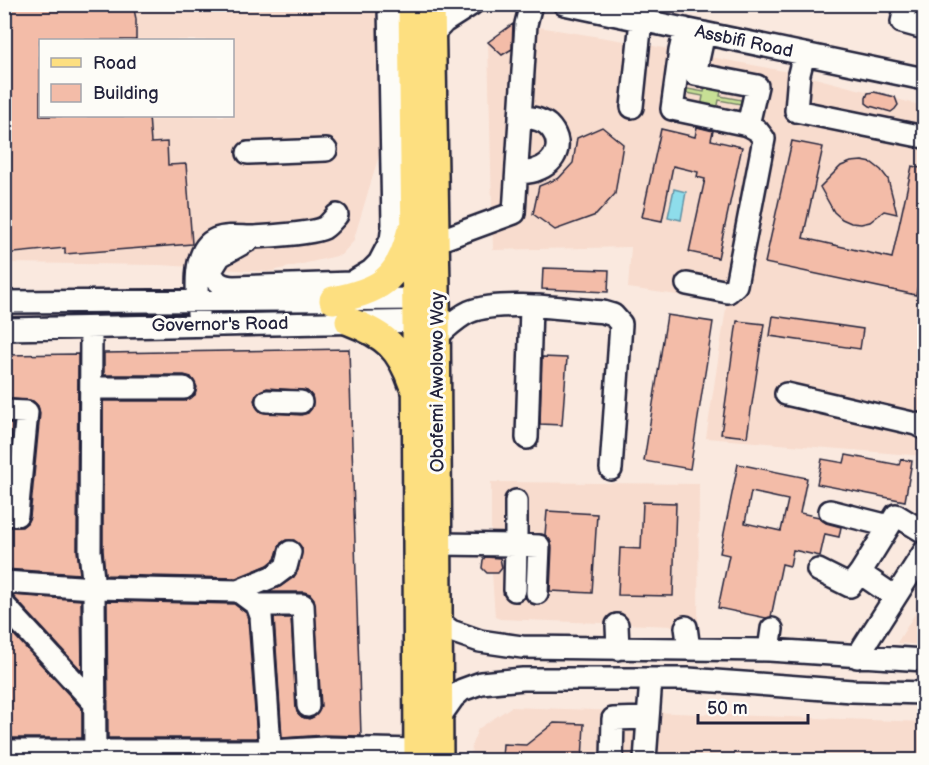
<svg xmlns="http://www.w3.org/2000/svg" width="929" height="765" viewBox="0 0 929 765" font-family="'Balsamiq Sans',sans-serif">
  <rect width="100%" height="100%" fill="#fae9df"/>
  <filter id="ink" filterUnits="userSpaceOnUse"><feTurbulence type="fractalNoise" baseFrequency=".0167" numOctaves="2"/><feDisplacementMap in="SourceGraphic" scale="12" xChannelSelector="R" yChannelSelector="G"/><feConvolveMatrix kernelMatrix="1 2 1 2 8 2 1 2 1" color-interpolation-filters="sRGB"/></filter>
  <g filter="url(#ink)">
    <!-- built -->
    <path fill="#f8dcce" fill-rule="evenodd" d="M5 5H376L383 142 353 242 341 255 268 272 161 265 5 263ZM40 40H232V116H40Z
      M514 23 643 44 799 74 924 106V456L706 438 727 302 628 288 631 247 493 250 488 42Z
      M491 482 699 484 698 627 500 619 495 617 492 574 487 573 482 568 483 560 491 554Z
      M924 599V645L897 643Z
      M511 707 924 722V760H471L472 744 478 729Z"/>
    <!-- green -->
    <path fill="#c7df95" stroke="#748068" stroke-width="1.5" d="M706 83 722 86 720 96 747 101 746 105 719 100 717 110 701 107 703 96 676 91 677 87 704 92Z"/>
    <!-- water -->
    <path fill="#8eddeb" stroke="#6392a5" stroke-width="1.5" d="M674 189 686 192 681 220 668 217Z"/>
    <!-- building -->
    <path fill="#f3bca8" stroke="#22223b" stroke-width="1.5" fill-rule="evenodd" d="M4 4H133L136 19V40H40V116H149L151 143 167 142 168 165 186 164 192 244 65 254V248L4 254Z
      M513 24 512 49 502 55 488 42Z
      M874 92 895 97 898 105 895 109 891 112 870 106 866 103V98L868 93Z
      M602 127 623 144 615 194 596 215 555 230 533 214 539 186 559 178 573 163 577 138Z
      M697 127 713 131 711 140 742 147 718 258 689 252 705 179 697 177 698 172 673 166 662 221 642 217 661 129 695 137Z
      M792 141 823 147 803 238 892 258 912 166 924 169V257L916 295 765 263Z
      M862 161 872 163 881 170 888 179 897 214 884 211 870 222 861 224 851 223 842 219 834 212 820 187 841 166 851 162Z
      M543 268 609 270 608 292 542 289Z
      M667 315 713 322 690 469 644 461Z
      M773 316 863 329 860 349 770 336Z
      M737 321 764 324 747 437 721 434Z
      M349 349 361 736 324 735 282 738 274 618H291L297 712 302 717 309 719 315 716 321 706 314 599 310 594 304 592H268L281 586 294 577 298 570 302 548 294 540H286L281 543 275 559 268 565 236 578 105 575 103 550V401H185L195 395 197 387 191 377 184 375H104V353ZM267 388 307 391 312 396V408L308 413 301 415 261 412 256 406 254 400 257 394Z
      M78 354 77 551 80 574 4 569V527H22L27 523 30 517 40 413 38 406 33 401 4 398V355Z
      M542 357 567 358 562 425 540 424Z
      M4 424H13L6 501H4Z
      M846 455 899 465 901 459 912 461 905 501 817 484 822 459 844 463Z
      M738 464 807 478 800 513 819 517 826 523 841 527 839 537 825 534 820 556 793 550 790 566 782 564 771 617 766 618 718 608 729 555 720 553ZM751 492 788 500 781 531 745 523Z
      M643 502 676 503 673 596 618 595 620 548 641 549Z
      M547 511 597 514 592 593 550 591 552 547 550 540 545 535Z
      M485 557 500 558 502 568 498 573H487L482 568 483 560Z
      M12 595 81 600 82 671 13 596Z
      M107 601 234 604 246 613 248 619 257 738H108Z
      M4 624 82 709V738H4Z
      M554 723 584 724 582 760H502L503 744 526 745Z"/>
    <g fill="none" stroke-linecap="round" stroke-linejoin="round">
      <!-- minor casing -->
      <g stroke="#22223b" stroke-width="26">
        <path id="minor" d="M564 4 924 79
          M906 4 902 22 924 28
          M685 29 680 51 672 109 748 125 757 86 695 74 704 33
          M431 36 444 22 472 4
          M804 54 799 74 796 111 924 137
          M632 107 641 20
          M248 153 326 150
          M517 173C523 172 530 173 536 170 557 163 565 142 548 125 540 118 530 118 520 116
          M254 237 220 256 212 269C212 282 222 286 233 287L351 283 371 271 379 263 391 240 393 225 389 4
          M435 242 514 213 526 24 531 4
          M687 284 728 292 736 285 764 139 757 130 748 125
          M4 302 429 299
          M198 314C198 298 195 279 199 263 207 230 230 237 255 237 269 236 312 234 324 228 329 225 333 219 337 215
          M91 328 90 551 94 588 95 760
          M4 329 430 321
          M436 337C447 328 456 318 469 312 500 299 568 309 603 312L613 315 621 324 611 469
          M91 388H184
          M786 394 916 424 924 428
          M267 401 301 402
          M4 411 27 412 17 515 4 514
          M527 438 531 307
          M516 501V545L539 546 537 593
          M830 511 889 526
          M438 544 516 545 515 590
          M818 570 850 586 860 573 896 515 924 532
          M860 573 895 597
          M4 582 94 588 238 591 257 605 261 616 271 760
          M238 591 274 576 286 567 290 552
          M4 605 95 704
          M257 605H303L308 706
          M439 622 451 631 480 641 522 647 769 650 924 660
          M617 625 618 649
          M686 627 689 649
          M769 650 772 629
          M857 657 924 552
          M439 718 453 698 462 690 481 683 523 679H688L852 691 924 693
          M4 751H271L325 748 418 750
          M612 760 613 719 648 718
          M645 760 651 679"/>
      </g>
      <!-- major casing -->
      <g stroke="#22223b" stroke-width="32">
        <path id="major" d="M412 4 416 321 418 760
          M431 4 436 289 439 760
          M333 300C378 291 399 281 410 233
          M349 321C385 335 400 347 413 385"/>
      </g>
      <!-- minor -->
      <use href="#minor" stroke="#fdfcf7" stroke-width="21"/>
      <!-- major -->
      <use href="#major" stroke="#fddf80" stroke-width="27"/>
    </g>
  </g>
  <g text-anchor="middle" stroke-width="6" stroke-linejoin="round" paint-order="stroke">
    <!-- street labels -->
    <g font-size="18" fill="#22223b" stroke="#fdfcf7">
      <text transform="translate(744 41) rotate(12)" y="6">Assbifi Road</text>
      <text transform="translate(220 324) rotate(-1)" y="6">Governor's Road</text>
      <text transform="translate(437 382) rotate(-90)" y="6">Obafemi Awolowo Way</text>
    </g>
  </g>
  <!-- margin -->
  <rect width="929" height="765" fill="none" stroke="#fdfcf7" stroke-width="24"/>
  <rect x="12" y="12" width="905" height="741" fill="none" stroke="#22223b" stroke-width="2" filter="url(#ink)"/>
  <!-- legend -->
  <rect x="39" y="39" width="195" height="78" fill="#fdfcf7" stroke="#a5a5ac" stroke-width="1.5"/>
  <rect x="51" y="58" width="30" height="9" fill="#fddf80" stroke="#a5a5ac" stroke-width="1.5"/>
  <text x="93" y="69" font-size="18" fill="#22223b">Road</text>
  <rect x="51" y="84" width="30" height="18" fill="#f3bca8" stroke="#a5a5ac" stroke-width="1.5"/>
  <text x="93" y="99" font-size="18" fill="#22223b">Building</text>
  <!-- scale -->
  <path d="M698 714v9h110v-9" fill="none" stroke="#22223b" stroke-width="3"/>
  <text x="707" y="714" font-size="18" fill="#22223b" stroke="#fdfcf7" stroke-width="4.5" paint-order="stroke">50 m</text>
</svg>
